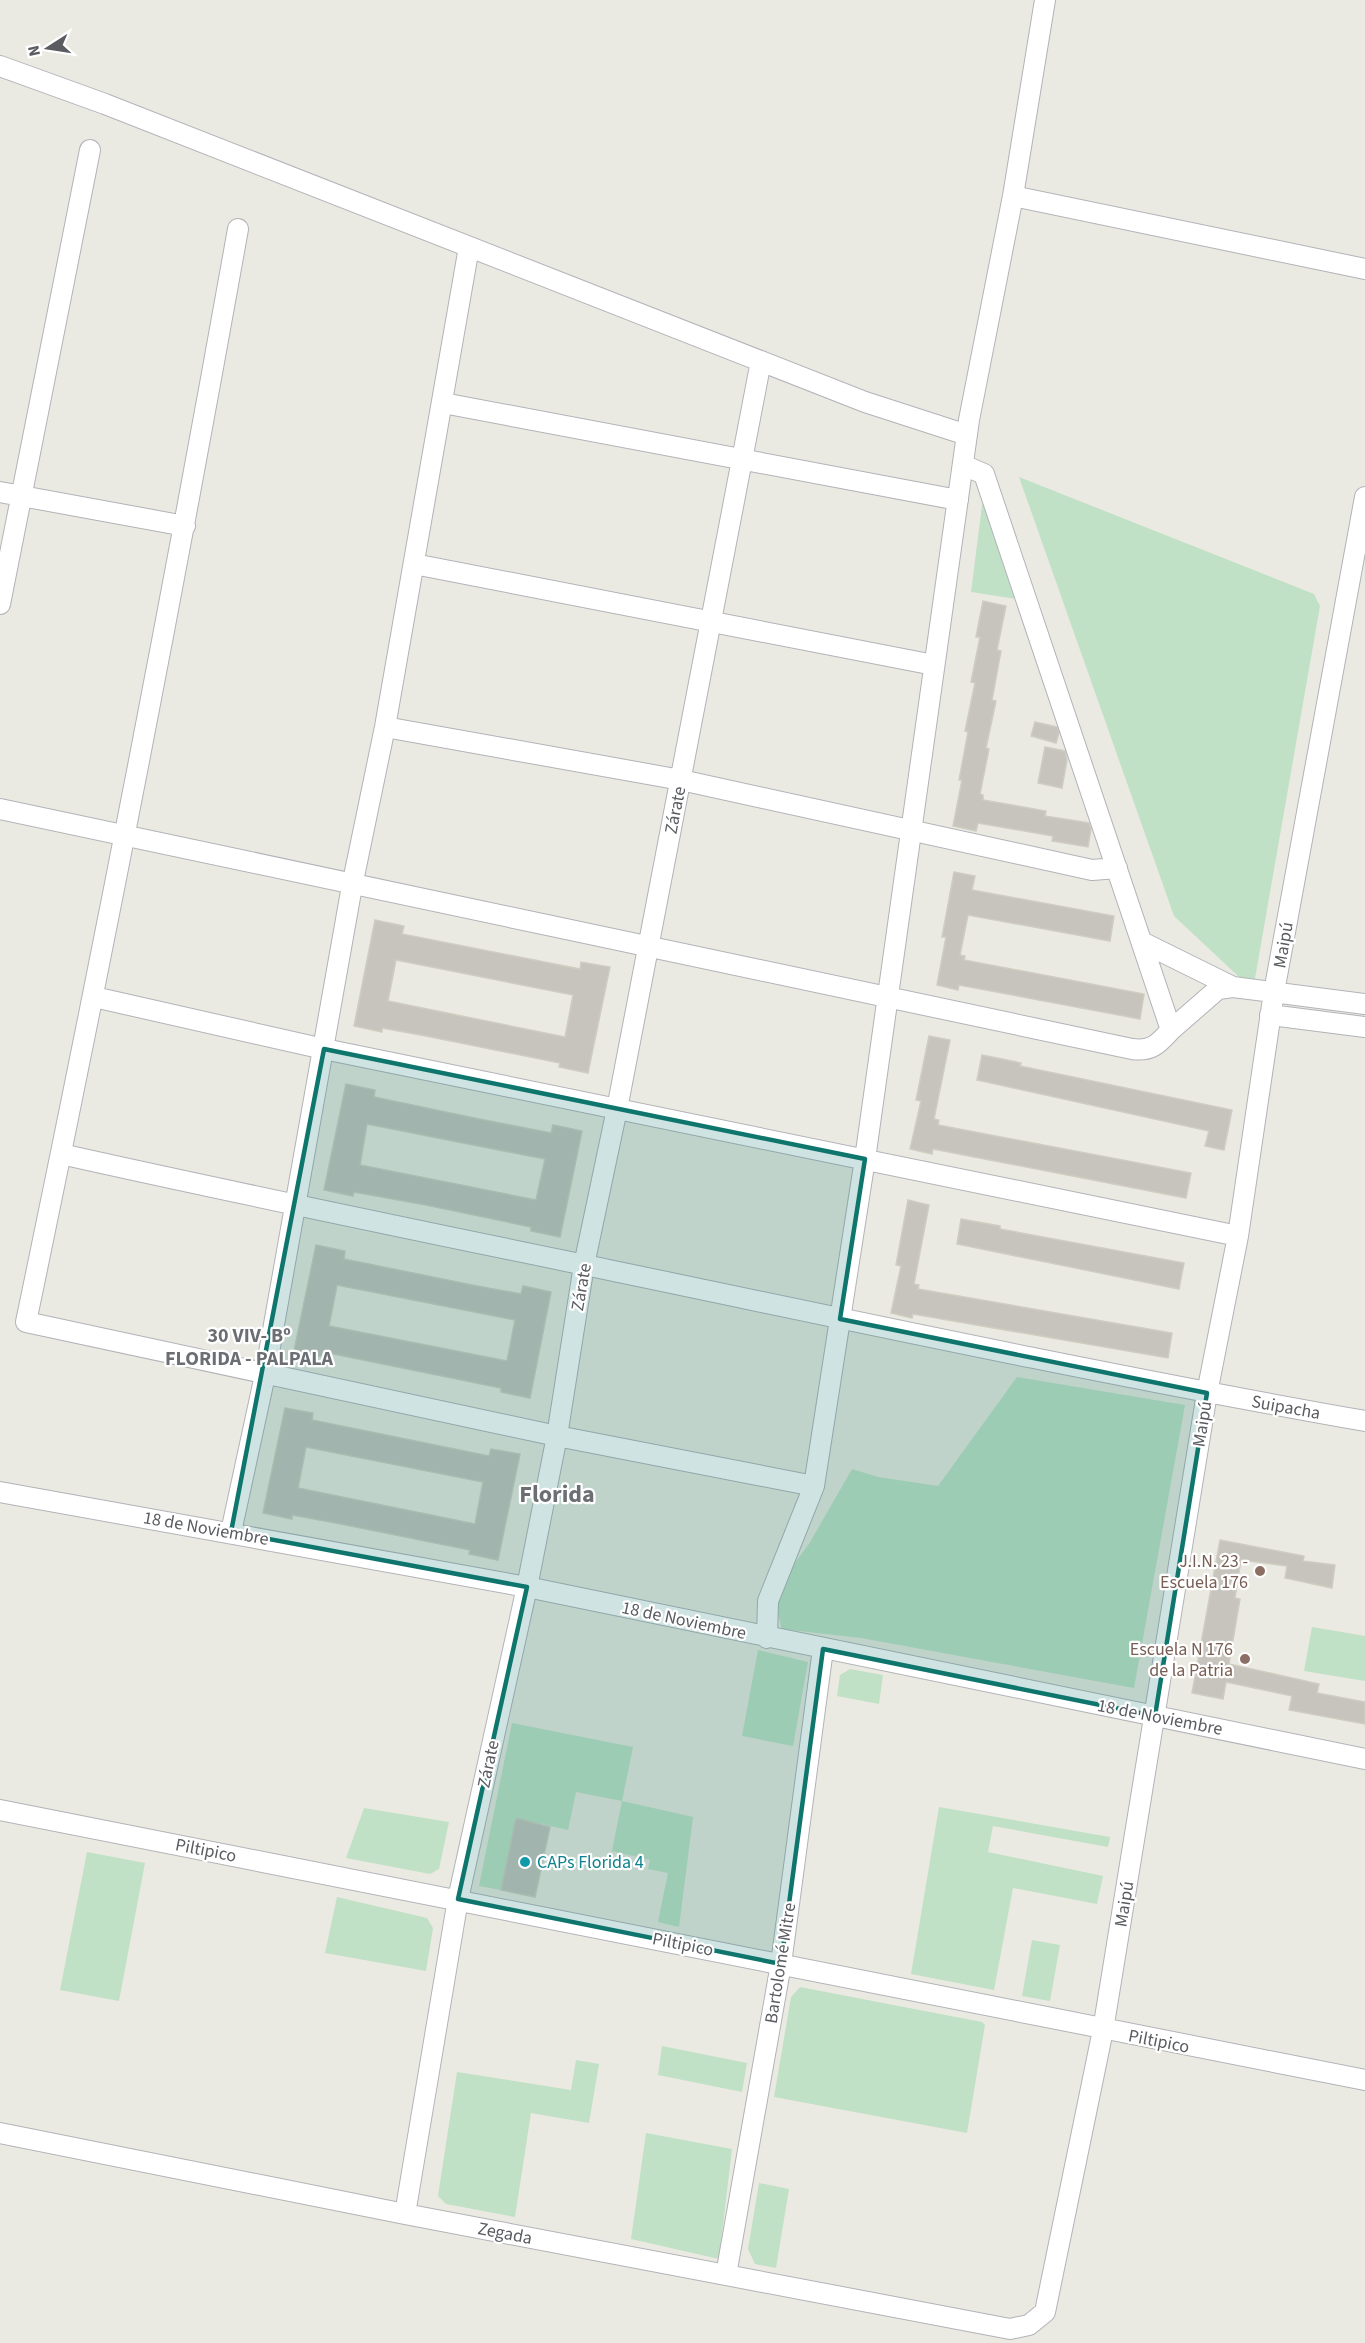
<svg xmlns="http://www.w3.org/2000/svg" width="1365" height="2343" viewBox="0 0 1365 2343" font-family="'Source Sans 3',sans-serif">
  <rect width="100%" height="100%" fill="#ebeae2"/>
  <!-- green -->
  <path fill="#c0e1c5" d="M1019 477 1314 594 1320 606 1253 990 1174 916Z
    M984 490 1029 601 971 592Z
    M1017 1377 1185 1405 1134 1688 861 1638 782 1629 776 1608 785 1576 809 1544 852 1469 878 1477 938 1486Z
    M1312 1627 1365 1636V1681L1304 1671Z
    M758 1650 808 1662 793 1746 742 1736Z
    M850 1669 883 1675 879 1704 837 1696 840 1675Z
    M512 1723 633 1747 622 1801 693 1817 679 1927 658 1922 668 1873 648 1869 650 1860 612 1851 622 1801 576 1792 568 1830 516 1818 501 1890 479 1886Z
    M939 1807 1110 1837 1108 1847 993 1826 988 1852 1103 1876 1097 1904 1013 1888 994 1990 911 1974Z
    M364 1808 449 1822 439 1869 430 1874 346 1858Z
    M87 1852 145 1863 119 2001 60 1990Z
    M337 1897 427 1918 433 1928 426 1971 325 1953Z
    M1032 1940 1060 1945 1050 2001 1022 1996Z
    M800 1987 982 2022 985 2025 967 2133 774 2097 791 1997Z
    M662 2046 747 2063 742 2092 658 2075Z
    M576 2060 599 2064 589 2123 531 2113 515 2217 446 2204 438 2196 457 2072 571 2090Z
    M646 2133 732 2149 719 2259 631 2239Z
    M759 2183 789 2189 776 2268 755 2264 748 2249Z"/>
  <!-- building -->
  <path fill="#c7c4be" stroke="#cfcdc1" stroke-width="1.5" fill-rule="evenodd" d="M983 601 1006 606 997 650 1001 651 992 700 996 701 986 748 989 749 980 794 983 795V800L1046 811 1045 816 1089 823 1091 829 1088 847 1052 841 1053 836 978 823 976 831 953 826 962 780H959L968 732 965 731 975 683 971 682 980 637H976Z
    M1035 722 1057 727 1059 733 1056 743 1031 736Z
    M1045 747 1065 751 1067 760 1062 788 1038 783Z
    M954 872 975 876 972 890 1114 916 1110 941 968 915 960 955 965 956 964 960 1144 994 1140 1019 959 985 958 990 937 985 946 937H942Z
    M375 920 404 926 402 934 580 969 581 962 610 967 588 1073 559 1067 560 1063 426 1036 382 1028V1032L354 1026ZM396 960 573 995 565 1037 388 1001Z
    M929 1036 950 1040 934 1119 939 1120 938 1125 1191 1173 1186 1198 933 1149 932 1154 910 1149 921 1101 916 1100Z
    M982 1055 1021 1063 1020 1066 1232 1110 1224 1150 1205 1146 1209 1131 977 1080Z
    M346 1084 375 1090 374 1097 479 1119 551 1133 553 1125 582 1131 560 1237 531 1231V1227L426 1205 354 1192 353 1196 324 1190ZM367 1124 545 1159 536 1200 360 1165Z
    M908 1200 929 1205 914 1284 919 1285 918 1289 1172 1333 1168 1358 913 1314 912 1318 891 1313 901 1266 896 1265Z
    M961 1219 1000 1226V1229L1184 1263 1179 1289 957 1244Z
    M316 1245 345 1251 344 1259 477 1286 521 1294 523 1286 551 1292 530 1398 501 1392V1388L368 1361 324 1352 323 1357 294 1351ZM337 1285 515 1320 507 1361 329 1326Z
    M285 1408 313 1413 312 1420 489 1456 491 1449 520 1454 498 1560 469 1554 470 1550 336 1523 292 1515V1519L263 1513ZM306 1447 483 1482 475 1524 298 1488Z
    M1220 1540 1304 1556 1303 1561 1335 1565 1332 1588 1285 1578 1287 1566 1241 1560 1235 1598 1240 1599 1229 1664 1319 1684 1317 1693 1365 1702V1724L1289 1710 1292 1696 1226 1682 1223 1699 1192 1693Z
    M516 1818 550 1827 535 1897 501 1890Z"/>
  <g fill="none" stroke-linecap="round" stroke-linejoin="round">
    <!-- minor casing -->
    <g stroke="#b2b3b8" stroke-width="22">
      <path id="minor" d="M0 66 105 104 865 402 967 435
        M1013 196 1365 269
        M238 229C173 594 102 958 26 1322L557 1436 814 1486
        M443 403 958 500
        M0 492 185 526
        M414 564 934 665
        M0 604 90 150
        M385 727 681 780 1092 870 1117 868
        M0 809C377 892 755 966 1132 1049 1152 1052 1159 1043 1171 1030L984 474 963 465
        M1142 942 1233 987
        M94 997 324 1049 1238 1236
        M1270 1015 1365 1027
        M1171 1030 1218 989 1233 987 1365 1004
        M61 1154C235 1193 410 1229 585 1265 844 1319 1104 1375 1365 1421
        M0 1492 527 1587 1365 1759
        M231 1532 265 1375 352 886 385 727 469 247
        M767 1638 768 1601 814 1486 865 1159 969 420 1013 196 1045 0
        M0 1810 1365 2080
        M0 2133 405 2214 1010 2329 1029 2325 1045 2312 1103 2030 1207 1393 1238 1236 1274 992 1365 497
        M405 2214 458 1899 527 1587 557 1436 584 1265 617 1109 761 361
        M726 2275 781 1964 823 1649"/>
    </g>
    <!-- minor -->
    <use href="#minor" stroke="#fff" stroke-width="20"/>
  </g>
  <!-- marked area -->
  <path fill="#0f766e" fill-opacity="0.2" stroke="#0f766e" stroke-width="4.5" stroke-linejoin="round" d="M324 1049 865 1159 840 1319 1207 1393 1155 1716 823 1649 781 1964 458 1899 527 1587 231 1532Z"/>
  <!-- markers -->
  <g fill="#8d6e63" stroke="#fff" stroke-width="2">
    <circle cx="1260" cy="1571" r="6"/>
    <circle cx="1245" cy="1659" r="6"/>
  </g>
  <circle fill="#0f9aa8" stroke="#fff" stroke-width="2" cx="525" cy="1862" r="6"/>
  <g text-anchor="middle" stroke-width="4.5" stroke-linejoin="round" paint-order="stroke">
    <!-- street labels -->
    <g font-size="18" fill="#5a5c61" stroke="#fff">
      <text transform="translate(675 810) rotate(-79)" y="6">Zárate</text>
      <text transform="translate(1283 945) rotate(-80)" y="6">Maipú</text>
      <text transform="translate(581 1287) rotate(-80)" y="6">Zárate</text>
      <text transform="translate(1286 1407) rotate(10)" y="6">Suipacha</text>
      <text transform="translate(1202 1424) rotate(-81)" y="6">Maipú</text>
      <text transform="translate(206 1528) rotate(10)" y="6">18 de Noviembre</text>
      <text transform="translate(684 1620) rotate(12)" y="6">18 de Noviembre</text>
      <text transform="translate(1160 1717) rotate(11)" y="6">18 de Noviembre</text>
      <text transform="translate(488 1764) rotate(-78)" y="6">Zárate</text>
      <text transform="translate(206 1850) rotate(11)" y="6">Piltipico</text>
      <text transform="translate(1124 1904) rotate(-81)" y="6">Maipú</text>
      <text transform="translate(683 1944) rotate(11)" y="6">Piltipico</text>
      <text transform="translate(780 1963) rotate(-81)" y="6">Bartolomé Mitre</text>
      <text transform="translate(1159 2041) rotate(11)" y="6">Piltipico</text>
      <text transform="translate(505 2233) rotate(11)" y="6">Zegada</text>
    </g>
    <!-- education labels -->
    <g font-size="18" fill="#785e54" stroke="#fff" text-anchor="end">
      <text x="1248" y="1567">J.I.N. 23 -<tspan x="1248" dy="21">Escuela 176</tspan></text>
      <text x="1233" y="1655">Escuela N 176<tspan x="1233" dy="21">de la Patria</tspan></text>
    </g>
    <!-- culture labels -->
    <g font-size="18" fill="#0d838f" stroke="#fff" text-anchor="start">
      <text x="537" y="1868">CAPs Florida 4</text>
    </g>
    <!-- neighbourhood labels -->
    <g font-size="20" font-weight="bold" fill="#6b6e73" stroke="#fff">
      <text x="249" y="1342">30 VIV- Bº<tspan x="249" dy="23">FLORIDA - PALPALA</tspan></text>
    </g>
    <!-- district labels -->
    <g font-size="24" font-weight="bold" fill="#6b6e73" stroke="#fff">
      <text x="557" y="1502">Florida</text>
    </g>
  </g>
  <!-- north arrow -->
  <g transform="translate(48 48) rotate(258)" stroke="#ffffff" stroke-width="4.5" paint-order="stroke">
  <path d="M0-4.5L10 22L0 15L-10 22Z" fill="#5a5c61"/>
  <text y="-9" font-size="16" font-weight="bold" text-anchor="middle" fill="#5a5c61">N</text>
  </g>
</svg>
